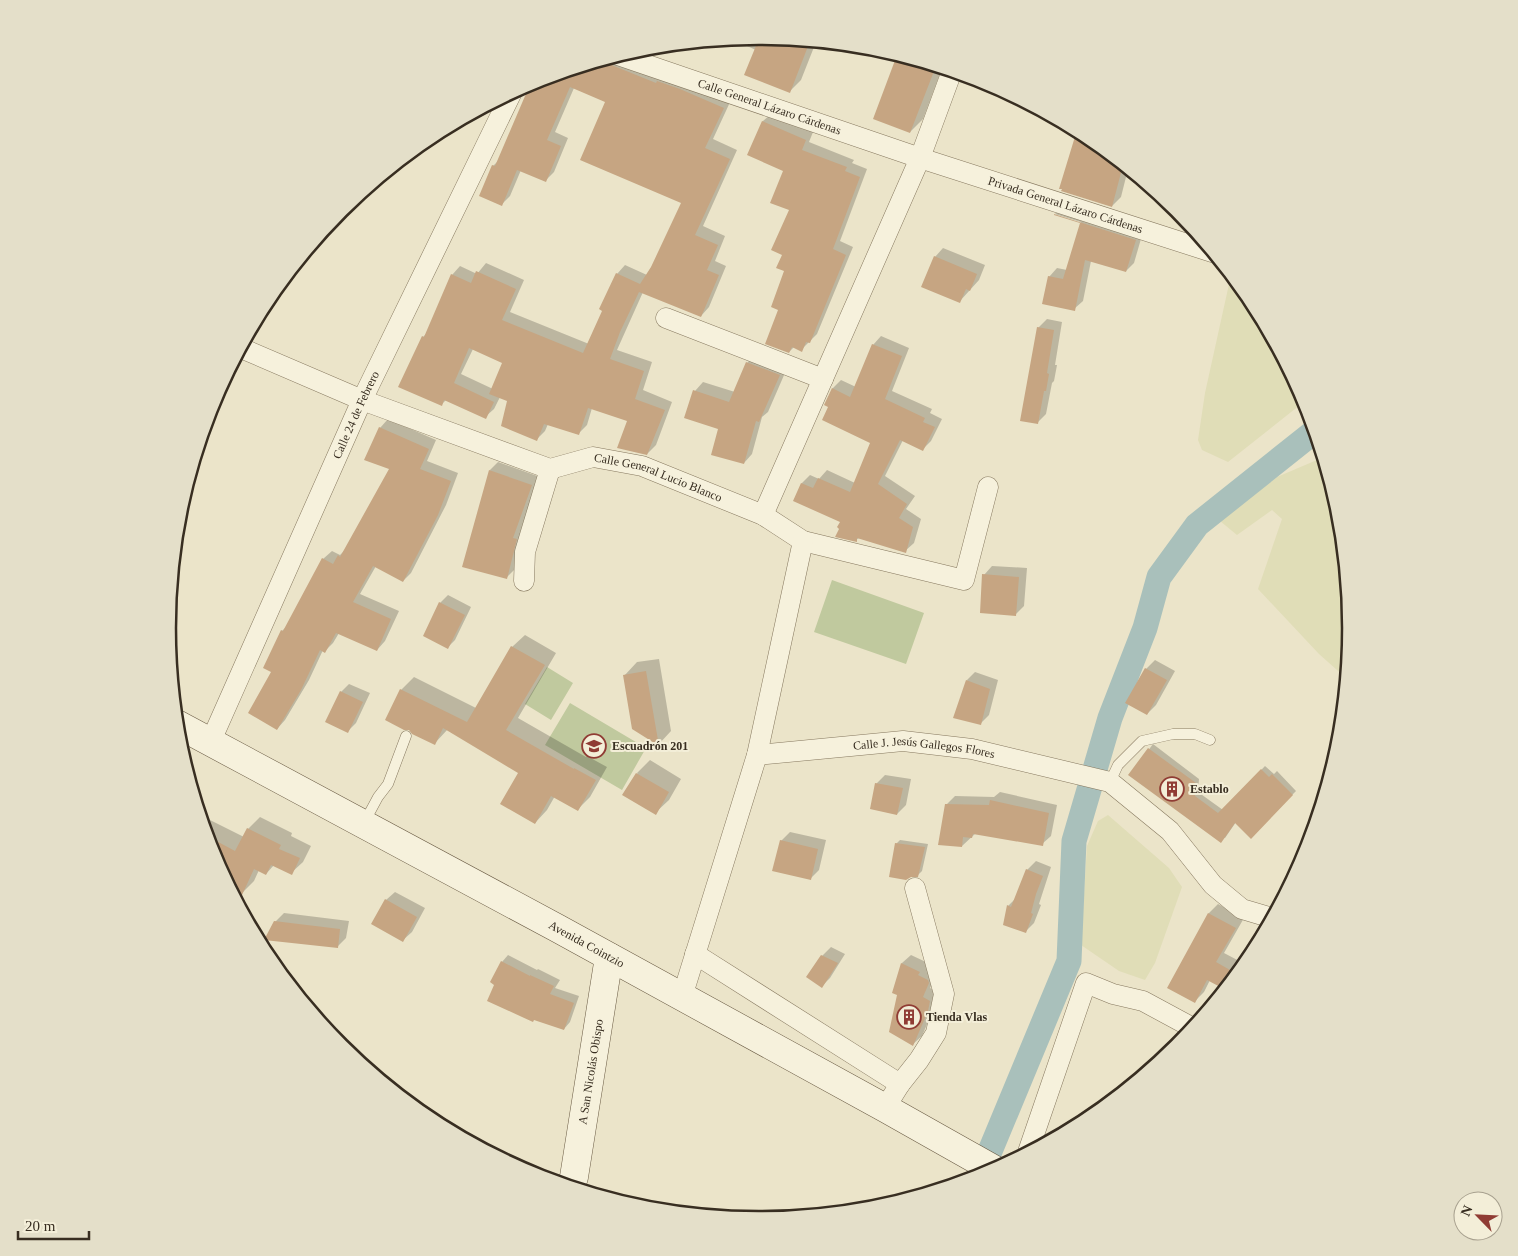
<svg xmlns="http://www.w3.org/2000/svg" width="1518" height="1256" viewBox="0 0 1518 1256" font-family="'Times New Roman',serif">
  <rect width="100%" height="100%" fill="#ebe4c9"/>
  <!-- farmland -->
  <path fill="#e0ddb7" d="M1231 275 1251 299 1305 401 1228 462 1202 450 1198 440 1205 393Z
    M1322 455 1339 513 1351 628 1346 678 1319 654 1258 589 1282 519 1272 510 1237 535 1220 521 1277 477 1317 460Z
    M1108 815 1169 868 1182 887 1155 963 1145 980 1119 971 1081 945 1087 846 1098 821Z"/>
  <!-- green -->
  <path fill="#c0c99e" d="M832 580 924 613 906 664 814 632Z
    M547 667 573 683 551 720 525 704Z
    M570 703 646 748 622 790 545 745Z"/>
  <!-- shadow -->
  <path fill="#0003" fill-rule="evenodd" d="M759 36 816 42 801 80 789 92 756 50 731 39Z
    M619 55 731 100 713 139 737 150 703 226 725 236 715 261 726 266 709 307 701 316 643 292 617 350 652 362 643 390 672 402 656 445 647 454 628 420 592 408 587 425 578 434 548 424 545 431 536 440 509 400 500 397 494 409 485 417 446 400 442 404 423 337 428 332 452 275 460 266 477 274 486 263 524 280 510 312 589 344 604 310 617 274 625 265 647 275 660 252 683 202 607 102 574 88 555 132 568 138 554 172 545 181 521 170 510 196 501 205 493 166 499 160 532 81ZM473 349 503 362 493 389 461 374Z
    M898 55 942 68 923 119 910 132 874 118Z
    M969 76 986 81 1011 95 966 82Z
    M771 114 813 132 809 142 854 160 852 163 867 169 840 241 853 247 817 334 801 350 794 347 789 352 780 309 786 271 784 254 790 209 785 170 749 154 763 121Z
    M1088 136 1141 180 1140 181 1126 177 1121 197 1112 206Z
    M1064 206 1143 232 1134 263 1126 271 1091 261 1083 301 1074 309 1049 277 1057 268 1067 270 1081 222 1055 214Z
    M943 248 985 265 979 280 960 301 935 257Z
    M1047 319 1062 322 1055 365H1057L1054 381 1052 383 1046 414 1037 423 1038 328Z
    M881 336 909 348 892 391 932 409 930 413 942 419 931 441 923 449 903 440 885 476 915 496 906 509 921 519 914 543 905 551 859 538 856 540 842 521 794 500 802 483 810 475 819 479 827 470 855 483 871 442 826 404 833 388 841 380 856 387 873 345Z
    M756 354 788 366 768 412 762 417 752 454 744 463 695 391 703 382 735 392 747 363Z
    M388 419 436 440 427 461 458 473 446 505 411 573 403 581 376 566 360 594 399 611 385 641 377 650 339 633 333 643 325 651 323 650 309 680 285 720 277 729 273 671 282 631 287 626 323 559 332 551 340 555 345 550 391 469 380 428Z
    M498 462 540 477 521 530 524 531 515 569 507 577 490 470Z
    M992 566 1027 568 1024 606 1016 614 984 575Z
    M448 595 471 607 455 640 448 647 440 603Z
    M525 635 556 653 518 718 586 757 587 756 607 767 590 797 578 809 555 796 547 810 535 823 520 772 448 729 435 743 401 690 414 677 476 708 512 647Z
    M659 659 671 731 659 744 624 676 637 662Z
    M1155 660 1175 671 1156 705 1147 714 1127 703 1146 669Z
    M975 672 998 680 989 715 980 724 967 680Z
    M349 684 370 693 356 723 348 731 341 692Z
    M1153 744 1199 779 1198 792 1223 810 1265 766 1274 774 1277 771 1296 791 1251 837 1236 822 1225 838 1130 775Z
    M650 760 681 779 669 800 655 813 637 773Z
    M885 775 911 779 906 805 897 814 876 784Z
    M1000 792 1057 805 1051 836 1042 844 976 833 962 846 946 805 955 796 994 797Z
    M200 815 244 837 248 829 260 817 292 833 291 836 311 846 303 862 291 873 274 865 266 874 259 870 254 881 242 893 230 887 212 854Z
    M790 832 826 840 819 870 810 879 781 841Z
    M900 840 928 844 922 871 918 875 896 844Z
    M1036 861 1051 867 1039 904 1041 905 1034 923 1026 931 1008 906 1015 899 1027 870Z
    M395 892 425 908 412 932 403 940 386 900Z
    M1218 904 1244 918 1224 953 1245 964 1225 988 1210 980 1204 992 1195 1001 1169 987 1209 913Z
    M284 913 349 921 346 938 337 947 275 922Z
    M831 947 845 954 830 978 822 986V956Z
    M508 955 537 970 538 969 560 980 555 988 579 996 570 1022 564 1029 496 984 502 962Z
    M911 955 928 963 937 974 930 988 938 992 937 1001 922 1036 913 1044 899 995 893 992 902 963Z"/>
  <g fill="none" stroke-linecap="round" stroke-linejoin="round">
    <!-- canal -->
    <path stroke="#a9c0bb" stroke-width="25" d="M988 1156 1069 961 1074 841 1110 718 1145 628 1159 577 1197 525 1315 431"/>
  </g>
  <!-- building -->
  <path fill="#c6a582" d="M760 36 810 41 790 93 744 75Z
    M897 55 936 66 910 133 873 119Z
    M603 60 614 66 656 83 657 81 680 89 724 108 705 148 730 159 695 235 718 245 707 270 719 275 701 317 639 292 620 332 610 359 644 371 635 399 665 410 647 455 617 448 627 421 588 408 579 435 544 424 537 441 501 426 507 401 489 394 502 363 469 348 454 383 494 402 486 419 444 400 442 406 398 387 422 336 424 337 451 274 471 283 476 271 516 289 502 320 583 353 602 311 599 309 616 273 640 284 651 267 681 203 580 160 605 102 570 87 547 140 561 146 546 182 517 170 502 206 479 196 492 165 495 166 531 82Z
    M762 121 806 140 802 150 847 167 845 171 860 177 833 249 846 255 810 343 806 342 802 352 792 347 789 353 765 344 778 310 771 307 784 271 776 268 782 255 771 250 789 210 770 203 783 171 747 155Z
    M1077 130 1088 136 1123 165 1112 207 1061 191 1062 189H1059Z
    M1054 214 1136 240 1126 272 1085 260 1075 311 1042 304 1048 276 1063 279 1080 223 1054 215Z
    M934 256 977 274 970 291 966 289 960 303 921 287Z
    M1037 327 1054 330 1047 373 1049 374 1046 391H1044L1038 424 1020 421Z
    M872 344 902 356 885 399 925 418 923 422 935 427 923 451 900 440 878 484 907 504 899 518 913 527 906 553 857 538V542L835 537 839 529 837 527 840 522 793 501 801 483 813 488 818 478 850 492 870 443 822 420 828 407 824 405 832 388 850 397Z
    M746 362 780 375 759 422 756 421 744 464 711 455 718 429 684 418 693 390 729 402Z
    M379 427 429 449 420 469 451 481 438 515 403 582 373 566 353 602 391 619 377 651 336 633 325 653 320 650 301 690 277 730 248 713 271 672 263 668 281 630 283 631 322 558 333 564 338 555 340 557 389 469 364 460Z
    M489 470 532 485 513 538 517 539 507 579 462 567Z
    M982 574 1019 577 1016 616 980 613Z
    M439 602 465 615 448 649 423 636Z
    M511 646 545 665 506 730 574 769V768L596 780 578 811 551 796 535 824 500 804 518 773 443 728 435 745 412 734 409 730H404L385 720 400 689 467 722Z
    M1145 668 1167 680 1147 715 1125 703Z
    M646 671 659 746 632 729 623 675Z
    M966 680 990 689 981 725 953 718Z
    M340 691 363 702 348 733 325 722Z
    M1148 748 1196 783 1195 796 1218 813 1261 769 1269 777 1272 774 1293 795 1251 839 1235 823 1221 843 1128 775Z
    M636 773 669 792 656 815 622 795Z
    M875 783 903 788 897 815 870 809Z
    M990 800 1049 813 1043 846 973 834 972 838 963 837 962 847 938 845 945 804 989 805Z
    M247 828 281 845 279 849 300 858 292 875 271 865 266 875 254 869 242 895 231 889 212 854 207 836 235 851Z
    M780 840 818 849 811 880 772 871Z
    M895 843 925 847 918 877H911L906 880 889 877Z
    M1026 869 1043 876 1036 894 1031 913 1033 914 1026 933 1003 925 1007 905 1011 907Z
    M385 899 417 917 403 942 371 924Z
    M1208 913 1236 928 1216 962 1237 974 1224 989 1207 980 1195 1003 1167 988Z
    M274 921 340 929 338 948 264 940Z
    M821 955 838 963 822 988 806 977Z
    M501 961 530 976V975L554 986 550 994 574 1003 564 1030 534 1020 533 1022 487 1001 494 985 490 982Z
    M901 963 920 972 918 975 928 980 929 983 923 997 930 1001 928 1011 913 1046 889 1032 897 995 892 993Z"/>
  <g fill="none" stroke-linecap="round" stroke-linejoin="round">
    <!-- lane casing -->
    <g stroke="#86785f" stroke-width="11">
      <path id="lane" d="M1110 782 1118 765 1142 741 1173 734H1195L1210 740
        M364 823 378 797 388 784 406 736"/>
    </g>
    <!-- street casing -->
    <g stroke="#86785f" stroke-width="21">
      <g id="street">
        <path id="s1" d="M618 55 920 158 1212 252"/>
        <path d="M666 318 823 379"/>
        <path id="s2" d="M241 348 362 400 550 469 593 457 642 466 763 515 803 541 964 580 988 487"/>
        <path d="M763 515 920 158 952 71"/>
        <path d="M524 581 525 552 550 469"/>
        <path id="s3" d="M210 743 362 400 512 92"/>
        <path id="s4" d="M757 755 903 741 972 749 1110 782 1170 831 1213 885 1242 909 1272 918"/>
        <path d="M695 954 900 1084 885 1108"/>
        <path d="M682 997 757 755 803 541"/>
        <path d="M900 1084 919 1060 936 1033 944 994 915 888"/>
        <path d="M1028 1152 1086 983 1113 994 1143 1001 1193 1028"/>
      </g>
    </g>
    <!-- secondary casing -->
    <g stroke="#685942" stroke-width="29">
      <g id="secondary">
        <path id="s5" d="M177 724 557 928 885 1108 995 1170"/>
        <path id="s6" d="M571 1186 574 1177 609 957"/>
      </g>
    </g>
    <!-- lane -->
    <use href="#lane" stroke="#f6f1dc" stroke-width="10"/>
    <!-- street -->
    <use href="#street" stroke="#f6f1dc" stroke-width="20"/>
    <!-- secondary -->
    <use href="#secondary" stroke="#f6f1dc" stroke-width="28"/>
  </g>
  <!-- icons -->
  <defs>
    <g id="school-ring" transform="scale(1.25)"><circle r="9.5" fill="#f3eed8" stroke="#903c34" stroke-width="1.5"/><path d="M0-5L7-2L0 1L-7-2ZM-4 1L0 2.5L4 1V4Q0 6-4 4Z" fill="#903c34"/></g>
    <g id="building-ring" transform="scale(1.25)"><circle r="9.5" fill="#f3eed8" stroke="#903c34" stroke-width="1.5"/><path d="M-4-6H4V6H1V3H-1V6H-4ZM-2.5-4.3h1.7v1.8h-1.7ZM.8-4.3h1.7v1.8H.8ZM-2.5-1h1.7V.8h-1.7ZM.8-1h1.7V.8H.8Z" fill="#903c34"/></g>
  </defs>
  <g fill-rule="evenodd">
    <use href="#school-ring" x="594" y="746"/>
    <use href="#building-ring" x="1172" y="789"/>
    <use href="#building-ring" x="909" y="1017"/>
  </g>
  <g text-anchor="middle" stroke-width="4" stroke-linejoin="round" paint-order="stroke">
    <!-- street labels -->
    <g font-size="12" fill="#382e21" stroke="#f3eed8">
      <text dy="4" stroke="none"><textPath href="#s1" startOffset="160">Calle General Lázaro Cárdenas</textPath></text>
      <text dy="4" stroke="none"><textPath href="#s1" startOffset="472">Privada General Lázaro Cárdenas</textPath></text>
      <text dy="4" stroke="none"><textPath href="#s3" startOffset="359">Calle 24 de Febrero</textPath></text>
      <text dy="4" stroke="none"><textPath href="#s2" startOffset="445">Calle General Lucio Blanco</textPath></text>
      <text dy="4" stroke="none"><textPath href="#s4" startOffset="168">Calle J. Jesús Gallegos Flores</textPath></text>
      <text dy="4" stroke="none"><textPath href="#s5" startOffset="465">Avenida Cointzio</textPath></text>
      <text dy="4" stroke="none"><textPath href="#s6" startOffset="116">A San Nicolás Obispo</textPath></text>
    </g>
    <!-- poi labels -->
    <g font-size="12" font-weight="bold" fill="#382e21" stroke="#f3eed8" text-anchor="start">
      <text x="612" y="750">Escuadrón 201</text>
      <text x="1190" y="793">Establo</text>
      <text x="926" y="1021">Tienda Vlas</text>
    </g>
  </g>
  <!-- crop -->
  <path d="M0 0H1518V1256H0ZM176 628a583 583 0 1 1 1166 0a583 583 0 1 1-1166 0Z" fill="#e4dfc9" fill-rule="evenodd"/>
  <path fill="none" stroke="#382e21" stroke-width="2.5" d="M176 628a583 583 0 1 1 1166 0a583 583 0 1 1-1166 0Z"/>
  <!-- north arrow -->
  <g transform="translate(1478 1216) rotate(294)"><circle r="24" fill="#f3eed8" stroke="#a8a18f"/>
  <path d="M0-4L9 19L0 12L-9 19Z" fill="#903c34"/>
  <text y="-8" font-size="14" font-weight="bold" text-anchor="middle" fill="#382e21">N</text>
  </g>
  <!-- scale -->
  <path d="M18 1231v8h71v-8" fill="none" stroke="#382e21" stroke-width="2.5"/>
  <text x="25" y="1231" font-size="15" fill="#382e21" stroke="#f3eed8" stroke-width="4" paint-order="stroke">20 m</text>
</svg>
